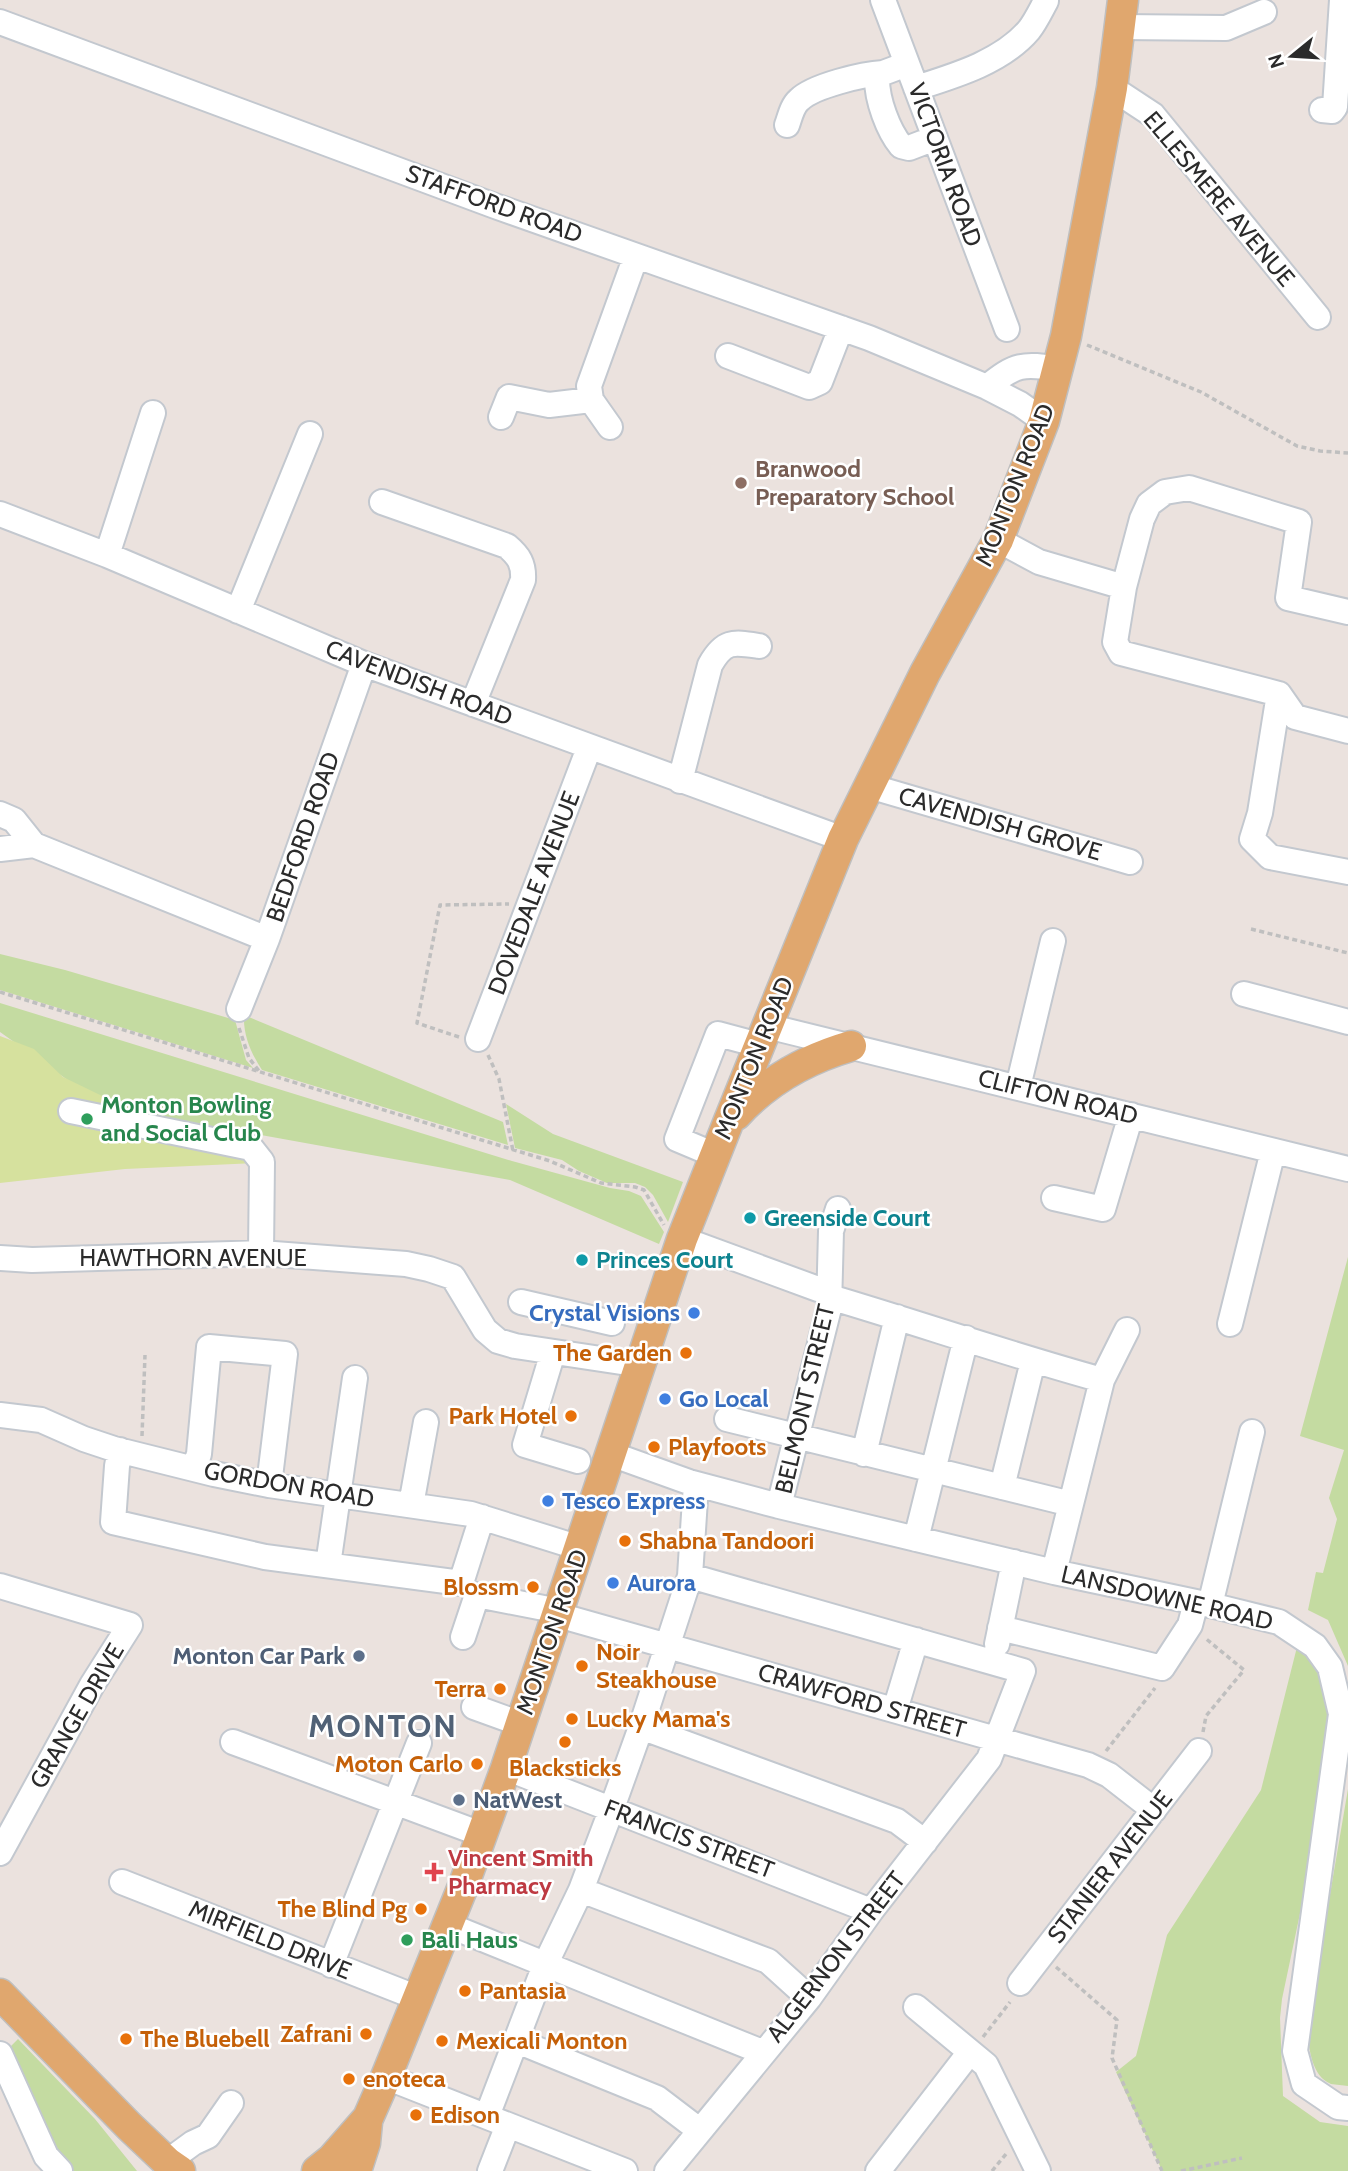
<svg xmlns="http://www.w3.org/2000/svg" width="1348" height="2171" viewBox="0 0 1348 2171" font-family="Cabin,sans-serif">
  <rect width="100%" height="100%" fill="#ebe2de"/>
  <!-- green -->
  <path fill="#c4dba1" d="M0 954 65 970 235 1020 246 1060 253 1068 0 990Z
    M0 1003 512 1161 610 1188 629 1191 641 1196 664 1232 659 1244 510 1180 156 1116 100 1103 0 1032Z
    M244 1015 503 1122 508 1145 262 1070C251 1053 243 1035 244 1015Z
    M506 1104 553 1134 683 1182 668 1222 653 1195 645 1187 635 1183H607L579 1171 562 1160 515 1148Z
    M1348 1257V1666L1328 1620 1308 1610 1316 1572 1323 1573 1337 1519 1329 1498 1344 1450 1300 1436Z
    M1297 1647 1306 1653 1319 1669 1333 1728 1306 1885 1282 1999 1280 2018 1283 2096 1320 2122 1348 2126V2171H1160V2166L1116 2072 1136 2056 1167 1935 1261 1790Z
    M1348 1789V2086C1343 2085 1336 2085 1331 2084 1311 2076 1309 2047 1307 2029Z
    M18 2039 95 2119 137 2171H65L4 2053Z"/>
  <!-- pitch -->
  <path fill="#d6e19e" d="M0 1036 34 1049 63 1077 129 1109 256 1137V1163L125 1169 0 1183Z"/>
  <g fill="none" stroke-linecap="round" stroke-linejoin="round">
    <!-- minor casing -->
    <g stroke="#c3c8cf" stroke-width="28">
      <path id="minor" d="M883 0 1007 329
        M0 22 495 206 869 338 987 387 1020 404 1044 421
        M1120 27 1226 28 1264 12
        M907 64 883 73 877 79C877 100 888 130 901 146L909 148 935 138
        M916 88C954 76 1002 62 1029 30 1036 21 1041 10 1046 1
        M1112 88 1153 115 1318 317
        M1322 110 1332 111 1335 107 1342 0
        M787 125C790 117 792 106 799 100 813 86 863 74 883 73
        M728 356 809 387 820 382 841 328
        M987 387C1015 364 1023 363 1059 369
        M501 417 509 397 549 405 591 400
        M610 427 591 400 589 386 636 256
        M382 502 507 546C519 556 524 564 523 580L473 704
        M0 514 107 555 364 664 843 839
        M998 540 1039 562 1124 587 1115 642 1121 653 1279 694
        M107 555 153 413
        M1124 587 1142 519 1149 504 1165 492 1189 488 1299 522 1288 598 1348 612
        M238 611 310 434
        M1279 694 1260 813 1252 839 1270 857 1348 872
        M1279 694 1295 717 1348 731
        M680 781 710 665C724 640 733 642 759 646
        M869 786 1130 862
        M0 814 14 820 34 845
        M0 849 34 845 267 939
        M1244 994 1348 1022
        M239 1009 267 939 364 664
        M767 1026 1348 1169
        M478 1039 589 748
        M1018 1087 1053 941
        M71 1111 251 1148 262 1162 261 1253
        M715 1155 677 1139 718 1034 759 1045
        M1054 1198 1103 1209 1131 1115
        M682 1239 818 1289 830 1290
        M0 1258 32 1260 261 1253 406 1264 429 1269 453 1277 485 1330 498 1341 515 1346 641 1365
        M830 1297C921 1324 1011 1355 1102 1380
        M521 1302 612 1323
        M1230 1324 1273 1151
        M553 1352 525 1445 578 1461
        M0 1415 41 1420 84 1439 114 1449 214 1474 269 1485 471 1514 580 1548
        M727 1419 1071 1504
        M120 1450 117 1466 113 1522 265 1557 461 1583 482 1517
        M611 1454 689 1482 779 1506 1054 1572 1210 1605 1279 1622 1315 1646 1330 1667 1341 1714 1295 2051 1304 2084 1338 2107 1348 2108
        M864 1454 897 1317
        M194 1469 199 1454 209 1347 285 1354 269 1485
        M1002 1487 1033 1361
        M411 1505 426 1422
        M779 1506 829 1308 831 1231 838 1209
        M916 1539 966 1338
        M328 1565 355 1378
        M1054 1572 1102 1380 1127 1330
        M690 1576 696 1484
        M0 1586 130 1625 92 1685 0 1853
        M1210 1605 1252 1432
        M558 1615 1088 1765 1109 1775 1154 1810
        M1000 1628 1162 1668 1190 1625 1196 1602
        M463 1637 477 1595 559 1611
        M997 1644 1014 1562
        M474 1707 521 1724
        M895 1710 916 1640
        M641 1727 897 1821 925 1842
        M233 1742 481 1834
        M506 1768 871 1911
        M122 1882 418 1998
        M581 1890 768 1961 809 1998
        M448 1925 762 2052
        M331 1965 419 1743
        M1020 1983 1199 1751
        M916 2007 986 2065 1038 2171
        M517 2041 657 2098 699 2130
        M0 2054 46 2156 60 2171
        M386 2077 625 2171
        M487 2116 545 1965 581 1890 612 1808 641 1727 690 1576 1023 1671 989 1759 871 1911 809 1998 667 2171
        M167 2162 193 2143 208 2136 231 2103
        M490 2171 508 2125
        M878 2171 970 2052"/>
    </g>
    <!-- major casing -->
    <g stroke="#bfbfbf" stroke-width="33">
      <path id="major" d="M736 1115C768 1080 806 1059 851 1046
        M0 1994 129 2126 167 2162 180 2171
        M317 2171 332 2159 368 2118 386 2077 464 1884 506 1768 682 1239 728 1123 843 839 925 673 998 540 1044 421 1066 336 1112 88 1123 0
        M356 2171 365 2143 367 2122"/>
    </g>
    <!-- path -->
    <path stroke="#bfbfbf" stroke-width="3.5" stroke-dasharray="5 3.5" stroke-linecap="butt" d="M1087 345 1201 392 1297 446 1320 451 1348 453
      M1251 929 1348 953
      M0 992 550 1161 601 1183 635 1187 644 1190 664 1225
      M239 1028 249 1058 259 1071
      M459 1037 417 1023 440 905 509 904
      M488 1055 499 1079 513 1151
      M142 1436 145 1355
      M1203 1732 1206 1716 1244 1670 1205 1638
      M1106 1751 1155 1688
      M1056 1967 1117 2020 1112 2058 1162 2171
      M983 2037 1010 2002
      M992 2171 1006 2154
      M1181 2171 1242 2158"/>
    <!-- minor -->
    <use href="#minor" stroke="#fff" stroke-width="24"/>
    <!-- major -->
    <use href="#major" stroke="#e0a76e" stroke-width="30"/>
  </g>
  <!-- markers -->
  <circle fill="#8d6e63" stroke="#fff" stroke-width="2.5" cx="741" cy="483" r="7"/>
  <g fill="#2e9e5b" stroke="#fff" stroke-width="2.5">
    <circle cx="87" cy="1119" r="7"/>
    <circle cx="407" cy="1940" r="7"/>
  </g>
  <g fill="#0f9aa8" stroke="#fff" stroke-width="2.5">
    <circle cx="750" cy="1218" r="7"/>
    <circle cx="582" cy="1260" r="7"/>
  </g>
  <g fill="#3f7fe0" stroke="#fff" stroke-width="2.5">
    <circle cx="694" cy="1313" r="7"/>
    <circle cx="665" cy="1399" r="7"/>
    <circle cx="548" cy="1501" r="7"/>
    <circle cx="613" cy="1583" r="7"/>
  </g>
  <g fill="#e8710a" stroke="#fff" stroke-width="2.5">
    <circle cx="686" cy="1353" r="7"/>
    <circle cx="571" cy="1416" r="7"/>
    <circle cx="654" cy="1447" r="7"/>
    <circle cx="625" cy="1541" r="7"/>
    <circle cx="533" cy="1587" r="7"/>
    <circle cx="582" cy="1666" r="7"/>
    <circle cx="500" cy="1689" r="7"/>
    <circle cx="572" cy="1719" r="7"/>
    <circle cx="565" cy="1742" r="7"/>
    <circle cx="477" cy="1764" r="7"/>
    <circle cx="421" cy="1909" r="7"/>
    <circle cx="465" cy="1991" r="7"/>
    <circle cx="366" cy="2034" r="7"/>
    <circle cx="126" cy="2039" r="7"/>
    <circle cx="442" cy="2041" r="7"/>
    <circle cx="349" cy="2079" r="7"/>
    <circle cx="416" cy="2115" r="7"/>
  </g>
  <g fill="#5c6f8a" stroke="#fff" stroke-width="2.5">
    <circle cx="359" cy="1656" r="7"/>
    <circle cx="459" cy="1800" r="7"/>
  </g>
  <path fill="#e0444e" stroke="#fff" stroke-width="2.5" d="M430.5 1861.5h7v7h7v7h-7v7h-7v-7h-7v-7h7z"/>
  <g text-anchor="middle" stroke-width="5" stroke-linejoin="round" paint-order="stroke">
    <!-- street labels -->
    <g font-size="24" fill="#2b2b2b" stroke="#fff">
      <text transform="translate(945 165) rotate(70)" y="8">VICTORIA ROAD</text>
      <text transform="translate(1219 199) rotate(50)" y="8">ELLESMERE AVENUE</text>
      <text transform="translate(494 204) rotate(20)" y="8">STAFFORD ROAD</text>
      <text transform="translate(1015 485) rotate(-68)" y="8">MONTON ROAD</text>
      <text transform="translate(419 683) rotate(21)" y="8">CAVENDISH ROAD</text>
      <text transform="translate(1000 824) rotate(16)" y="8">CAVENDISH GROVE</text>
      <text transform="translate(303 837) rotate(-71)" y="8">BEDFORD ROAD</text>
      <text transform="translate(534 893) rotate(-69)" y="8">DOVEDALE AVENUE</text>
      <text transform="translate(754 1058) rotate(-68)" y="8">MONTON ROAD</text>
      <text transform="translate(1058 1097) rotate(14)" y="8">CLIFTON ROAD</text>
      <text x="193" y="1266">HAWTHORN AVENUE</text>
      <text transform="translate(805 1399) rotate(-77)" y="8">BELMONT STREET</text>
      <text transform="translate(289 1485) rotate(10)" y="8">GORDON ROAD</text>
      <text transform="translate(1167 1598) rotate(13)" y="8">LANSDOWNE ROAD</text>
      <text transform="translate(552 1632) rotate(-71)" y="8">MONTON ROAD</text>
      <text transform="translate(862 1701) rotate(16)" y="8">CRAWFORD STREET</text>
      <text transform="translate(77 1716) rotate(-60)" y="8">GRANGE DRIVE</text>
      <text transform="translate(689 1839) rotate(21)" y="8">FRANCIS STREET</text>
      <text transform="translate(1110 1867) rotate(-52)" y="8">STANIER AVENUE</text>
      <text transform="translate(270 1940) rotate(22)" y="8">MIRFIELD DRIVE</text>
      <text transform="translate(836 1957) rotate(-52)" y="8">ALGERNON STREET</text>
    </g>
    <!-- education labels -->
    <g font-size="24" font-weight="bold" fill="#785e54" stroke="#fff" text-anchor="start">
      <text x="755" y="477">Branwood<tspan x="755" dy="28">Preparatory School</tspan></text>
    </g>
    <!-- leisure labels -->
    <g font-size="24" font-weight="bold" fill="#27864d" stroke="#fff" text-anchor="start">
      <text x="101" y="1113">Monton Bowling<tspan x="101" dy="28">and Social Club</tspan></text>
      <text x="421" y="1948">Bali Haus</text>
    </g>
    <!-- culture labels -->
    <g font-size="24" font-weight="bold" fill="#0d838f" stroke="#fff" text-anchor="start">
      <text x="764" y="1226">Greenside Court</text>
      <text x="596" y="1268">Princes Court</text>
    </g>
    <!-- shop labels -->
    <g font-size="24" font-weight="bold" fill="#366cbe" stroke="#fff" text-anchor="start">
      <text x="680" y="1321" text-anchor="end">Crystal Visions</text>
      <text x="679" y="1407">Go Local</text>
      <text x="562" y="1509">Tesco Express</text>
      <text x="627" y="1591">Aurora</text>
    </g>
    <!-- food labels -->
    <g font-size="24" font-weight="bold" fill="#c56008" stroke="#fff" text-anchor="start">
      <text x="672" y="1361" text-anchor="end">The Garden</text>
      <text x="557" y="1424" text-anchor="end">Park Hotel</text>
      <text x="668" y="1455">Playfoots</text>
      <text x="639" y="1549">Shabna Tandoori</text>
      <text x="519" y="1595" text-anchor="end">Blossm</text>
      <text x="596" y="1660">Noir<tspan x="596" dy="28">Steakhouse</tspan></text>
      <text x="486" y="1697" text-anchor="end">Terra</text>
      <text x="586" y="1727">Lucky Mama's</text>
      <text x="463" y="1772" text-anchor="end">Moton Carlo</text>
      <text x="565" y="1776" text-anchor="middle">Blacksticks</text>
      <text x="407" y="1917" text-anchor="end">The Blind Pg</text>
      <text x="479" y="1999">Pantasia</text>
      <text x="352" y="2042" text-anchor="end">Zafrani</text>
      <text x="140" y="2047">The Bluebell</text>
      <text x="456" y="2049">Mexicali Monton</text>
      <text x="363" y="2087">enoteca</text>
      <text x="430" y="2123">Edison</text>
    </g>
    <!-- service labels -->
    <g font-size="24" font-weight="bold" fill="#4e5e75" stroke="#fff" text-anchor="end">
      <text x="345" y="1664">Monton Car Park</text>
      <text x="473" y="1808" text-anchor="start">NatWest</text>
    </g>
    <!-- health labels -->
    <g font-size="24" font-weight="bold" fill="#be3a42" stroke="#fff" text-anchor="start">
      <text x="448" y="1866">Vincent Smith<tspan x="448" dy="28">Pharmacy</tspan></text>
    </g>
    <!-- district labels -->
    <g font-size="32" font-weight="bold" letter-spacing="2" fill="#506176" stroke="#fff">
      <text x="383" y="1737">MONTON</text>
    </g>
  </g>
  <!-- north arrow -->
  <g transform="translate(1292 56) rotate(252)" stroke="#ffffff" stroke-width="5" paint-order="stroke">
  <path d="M0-5L12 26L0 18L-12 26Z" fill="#2b2b2b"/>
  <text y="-10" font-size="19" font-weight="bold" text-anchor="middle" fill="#2b2b2b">N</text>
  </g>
</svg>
